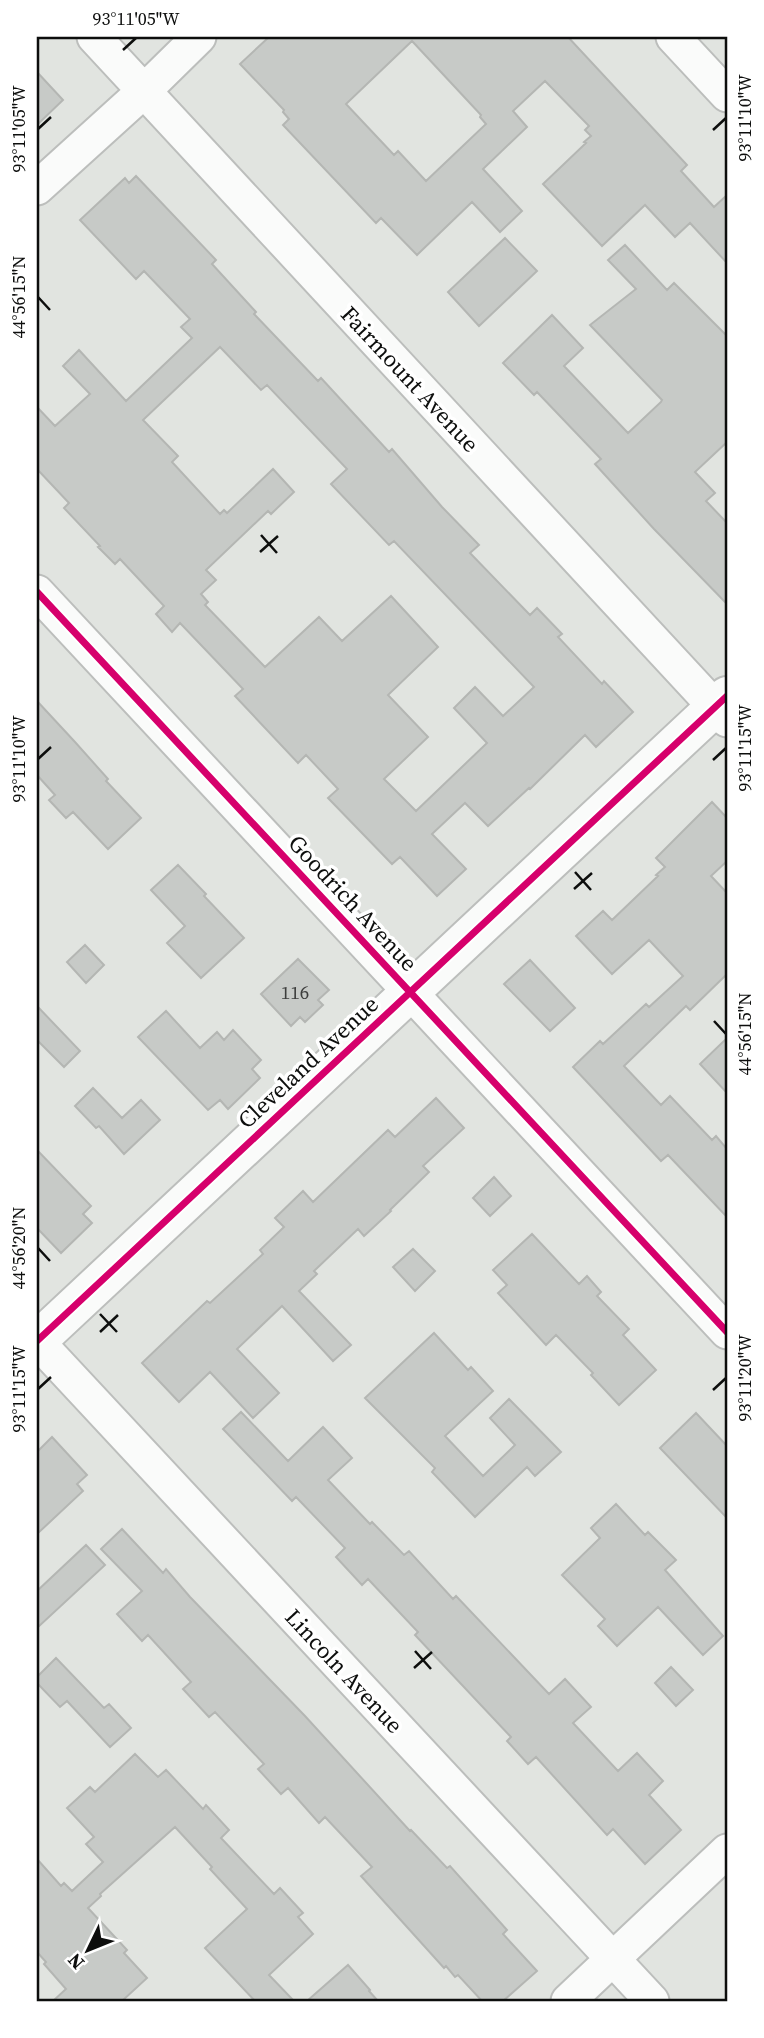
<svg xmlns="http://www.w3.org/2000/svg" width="764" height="2038" viewBox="0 0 764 2038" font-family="'Source Serif 4',serif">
  <rect width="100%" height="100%" fill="#e1e4e0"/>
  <!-- building -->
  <path fill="#c7cac7" stroke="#b4b6b3" stroke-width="2" fill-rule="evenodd" d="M269 37H568L687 165 681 171 714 207 727 195V263L690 223 675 237 645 205 602 246 543 184 586 143 584 142 591 136 585 130 589 126 545 81 513 111 527 127 483 169 522 211 500 232 472 202 417 255 381 218 376 223 283 125 289 119 283 112 284 110 240 64ZM412 41 481 115 480 117 486 124 426 181 398 151 394 155 346 104Z
    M37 72 63 100 37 125Z
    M136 176 216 260 212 264 256 312 254 314 318 381 321 378 389 452 392 449 442 507 479 545 470 553 530 615 537 608 562 634 558 637 602 684 604 681 633 712 596 747 585 735 530 789 529 788 488 826 465 803 432 834 466 869 437 896 400 857 392 864 328 798 338 789 306 755 298 763 235 696 243 689 180 623 172 632 156 614 164 606 120 559 115 564 98 547 100 546 64 508 69 503 37 469V407L55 426 90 394 63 366 79 350 126 401 192 338 181 327 190 319 144 271 136 279 80 220 125 178 129 183ZM220 347 261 390 267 385 347 469 331 484 389 545 394 541 534 687 503 716 475 687 454 708 487 743 416 811 384 779 428 737 388 695 438 647 391 596 342 641 319 617 265 667 205 605 208 602 201 594 216 580 206 570 268 511 271 514 294 492 273 469 227 513 224 510 220 514 172 462 178 456 143 420Z
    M505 238 537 271 479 326 448 292Z
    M625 245 667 290 674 283 727 336V442L695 472 715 493 706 501 727 523V604L654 529 595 464 601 459 537 392 534 395 503 363 552 315 583 348 564 366 628 433 661 402 662 400 590 325 636 289 608 260Z
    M37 701 75 742 108 779 106 781 141 818 108 849 73 812 66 818 49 800 55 795 37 775Z
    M712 802 727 818V861L711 876 727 893V974L690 1010 686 1006 624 1066 661 1105 670 1096 712 1140 716 1136 727 1149V1217L668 1155 661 1161 573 1067 600 1041 603 1044 646 1004 649 1007 683 976 649 940 612 974 576 936 603 911 612 920 658 876 656 875 665 867 656 858Z
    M178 865 206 894 204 896 244 938 201 978 167 943 185 926 151 890Z
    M85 945 104 965 86 983 67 962Z
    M298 959 329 990 318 1000 323 1005 305 1022 300 1017 291 1026 261 994Z
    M530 960 575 1008 550 1031 504 984Z
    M37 1006 80 1051 64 1067 37 1040Z
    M166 1011 200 1048 217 1032 224 1040 233 1030 261 1060 252 1069 260 1078 228 1109 220 1100 208 1110 138 1037Z
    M727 1038V1093L700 1064Z
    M93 1088 122 1118 141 1100 160 1120 124 1154 99 1126 96 1128 75 1106Z
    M436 1098 464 1128 423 1166 429 1172 390 1210 391 1211 364 1236 358 1229 314 1271 317 1274 299 1291 351 1345 333 1361 282 1306 237 1349 279 1393 253 1418 210 1372 179 1402 142 1363 207 1301 210 1303 263 1254 260 1250 284 1227 275 1218 303 1191 313 1202 388 1130 395 1137Z
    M37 1150 91 1206 83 1214 92 1223 61 1253 37 1228Z
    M494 1177 511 1196 490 1216 473 1198Z
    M532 1234 579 1284 587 1276 601 1292 597 1296 629 1329 623 1335 656 1370 619 1405 591 1375 593 1373 556 1335 546 1345 498 1293 507 1285 493 1270Z
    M413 1249 435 1271 415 1291 393 1267Z
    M434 1333 468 1370 471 1367 493 1391 445 1436 483 1476 515 1445 490 1418 509 1399 561 1452 535 1476 527 1467 475 1517 432 1472 435 1468 365 1398Z
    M241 1412 288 1461 323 1427 352 1458 328 1480 370 1524 372 1522 404 1555 409 1551 453 1599 456 1596 549 1694 565 1679 591 1707 573 1723 618 1771 637 1753 663 1781 649 1795 681 1830 645 1864 613 1829 607 1835 536 1757 528 1764 507 1741 511 1737 415 1635 418 1632 368 1579 362 1585 336 1557 345 1548 296 1497 292 1501 223 1429Z
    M696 1413 727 1446V1518L660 1448Z
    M52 1437 87 1475 77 1484 83 1491 37 1534V1452Z
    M616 1504 645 1535 648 1532 676 1560 665 1570 723 1636 703 1655 658 1607 617 1646 598 1626 605 1619 562 1575 600 1538 591 1528Z
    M122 1529 163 1573 166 1569 190 1597 305 1716 410 1831 411 1830 447 1868 450 1866 507 1930 503 1934 537 1971 503 2001H482L458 1975 455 1977 446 1966 444 1968 361 1876 372 1867 325 1817 319 1823 288 1788 281 1794 258 1769 264 1764 215 1712 209 1717 183 1689 191 1682 148 1635 142 1641 117 1614 142 1591 101 1549Z
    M86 1545 105 1565 37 1628V1591Z
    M56 1658 104 1708 109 1704 131 1728 110 1747 67 1701 60 1707 37 1683V1677Z
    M671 1667 693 1690 676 1706 655 1683Z
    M135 1754 158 1777 166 1770 203 1809 206 1805 229 1830 221 1838 274 1894 280 1888 303 1913 298 1917 313 1934 269 1975 294 2001H255L205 1948 247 1909 210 1869 212 1867 175 1827 100 1894 101 1896 88 1908 127 1950 124 1953 147 1978 122 2001H53L66 1989 44 1964 46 1962 37 1952V1859L61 1886 64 1883 72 1891 103 1862 86 1844 94 1837 67 1808 90 1787 95 1792Z
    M348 1965 370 1990 369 1991 378 2001H307Z"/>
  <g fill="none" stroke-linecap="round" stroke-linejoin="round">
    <!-- minor casing -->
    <g stroke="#bcbebc" stroke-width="37">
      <path id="minor" d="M94 37 727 720
        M673 37 727 95
        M37 188 144 91 199 37
        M37 592 727 1332
        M37 1341 652 2001
        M568 2001 727 1851"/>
    </g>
    <!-- tertiary casing -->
    <g stroke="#bcbebc" stroke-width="42">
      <path id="tertiary" d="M37 1341 727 696"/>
    </g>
    <!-- minor -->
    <use href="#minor" stroke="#fafbfa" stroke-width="33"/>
    <!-- tertiary -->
    <use href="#tertiary" stroke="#fafbfa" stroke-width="38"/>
    <!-- cycleway casing -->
    <g stroke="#fff" stroke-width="11">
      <path id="cycleway" d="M37 592 727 1332
        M37 1341 727 696"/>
    </g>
    <!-- cycleway -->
    <use href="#cycleway" stroke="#d6006c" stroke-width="7"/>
  </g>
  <!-- ticks -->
  <path fill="none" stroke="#0d0e0d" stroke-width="2.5" d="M123 50 136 38M38 129 51 117M713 130 726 118M38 297 50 310M261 535 277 553M260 552 278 536M38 759 51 747M713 760 726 748M575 872 591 890M574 889 592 873M714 1021 726 1034M38 1248 50 1261M100 1314 117 1332M100 1332 118 1315M38 1389 51 1377M713 1390 726 1378M415 1651 431 1669M414 1668 432 1652"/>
  <g text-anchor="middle" stroke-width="7" stroke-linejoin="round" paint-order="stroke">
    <!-- number labels -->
    <g font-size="19" fill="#3c3d3c">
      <text x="295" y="999">116</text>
    </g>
    <!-- street labels -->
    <g font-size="23" fill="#0d0e0d" stroke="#fff">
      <text transform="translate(410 379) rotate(47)" y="8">Fairmount Avenue</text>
      <text transform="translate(353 903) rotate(47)" y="8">Goodrich Avenue</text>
      <text transform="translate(308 1062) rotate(-43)" y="8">Cleveland Avenue</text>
      <text transform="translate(344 1671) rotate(47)" y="8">Lincoln Avenue</text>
    </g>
  </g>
  <!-- border -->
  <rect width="764" height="2038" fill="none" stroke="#ffffff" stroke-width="77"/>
  <!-- north arrow -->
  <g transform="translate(88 1950) rotate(227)" stroke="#ffffff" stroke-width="5" paint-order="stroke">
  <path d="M0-5L12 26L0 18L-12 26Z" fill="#0d0e0d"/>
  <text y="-10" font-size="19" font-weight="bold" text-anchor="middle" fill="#0d0e0d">N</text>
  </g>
  <rect x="38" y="38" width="688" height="1962" fill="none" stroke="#0d0e0d" stroke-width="2.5"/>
  <g font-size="18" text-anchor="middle" fill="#0d0e0d">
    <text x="136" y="25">93°11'05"W</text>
    <text transform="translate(745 118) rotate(-90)" y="6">93°11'10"W</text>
    <text transform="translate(19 129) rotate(-90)" y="6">93°11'05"W</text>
    <text transform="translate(19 297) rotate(-90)" y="6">44°56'15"N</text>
    <text transform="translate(745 748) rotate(-90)" y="6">93°11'15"W</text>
    <text transform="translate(19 759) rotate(-90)" y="6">93°11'10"W</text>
    <text transform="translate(745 1034) rotate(-90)" y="6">44°56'15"N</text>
    <text transform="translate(19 1248) rotate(-90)" y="6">44°56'20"N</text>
    <text transform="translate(745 1378) rotate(-90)" y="6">93°11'20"W</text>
    <text transform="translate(19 1389) rotate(-90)" y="6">93°11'15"W</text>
  </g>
</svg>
